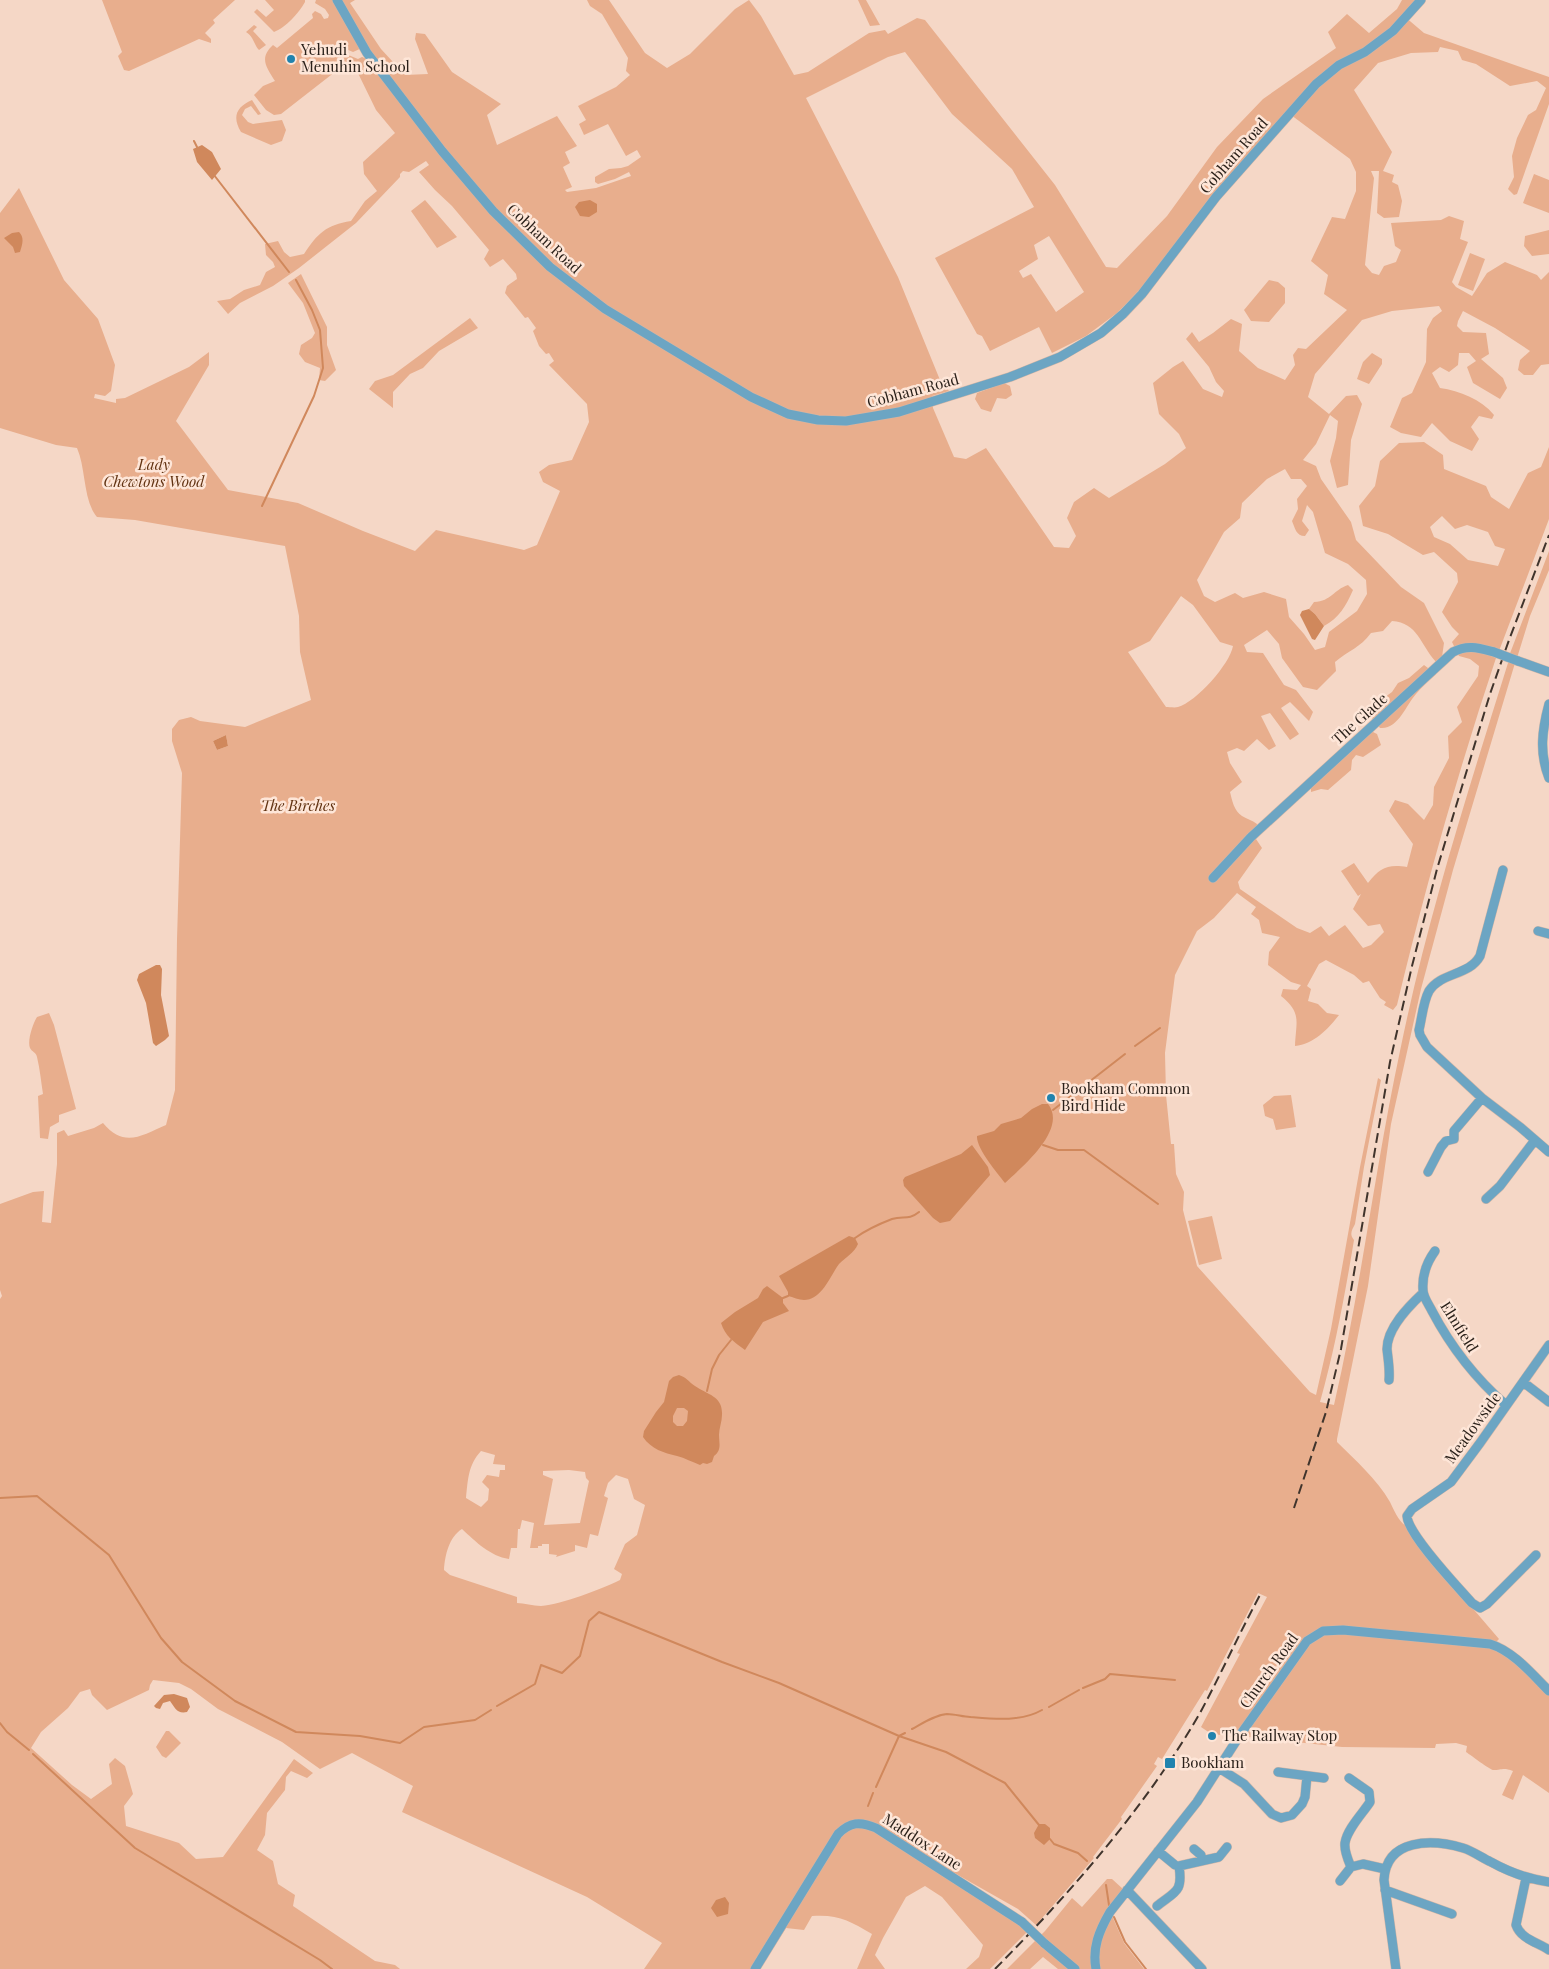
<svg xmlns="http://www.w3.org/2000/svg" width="1549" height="1969" viewBox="0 0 1549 1969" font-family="'Playfair Display',serif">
  <rect width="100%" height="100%" fill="#f5d7c6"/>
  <!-- green -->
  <path fill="#e8ae8d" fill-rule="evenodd" d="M102 0H235L213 20 215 23 205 33 211 39V43L199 39 129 71 124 70 118 56 122 52Z
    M265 0H305V2C299 13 285 28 274 32L254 12 257 9 266 17 274 10Z
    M316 0H334L362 48 353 52 346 49 338 40 335 46 341 52 358 59 362 57 367 59 372 55 346 11 342 0H355L350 3 381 49 405 75 428 74 415 39 416 33 425 34 452 72 501 104 487 115 497 145 557 116 577 146 565 152 570 163 563 167 572 187 565 190 567 192 596 188 631 176 629 172 615 179 598 184 595 182V177L609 169 621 168 628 166 641 157 637 150 626 156 608 124 584 135 579 124 586 120 578 106 616 87 630 75 626 71 628 58 602 14 590 6 587 0H609L645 53 667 68 690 54 735 9 749 0 761 16 794 75 808 72 869 33 885 30 888 34 917 18 925 20 1055 185 1106 267 1117 268 1167 216 1217 147 1263 99 1336 48 1328 32 1347 14 1369 33 1397 9 1402 0H1418L1404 16 1424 33 1549 77V104L1517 194 1514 195 1508 189 1514 177 1512 156 1517 138 1528 115 1536 110 1546 88 1537 81 1510 86 1476 64 1462 60 1458 51 1440 47 1438 52 1411 53 1378 63 1354 90 1392 152 1383 171 1394 175 1392 182 1398 185 1402 201 1399 217 1384 218 1377 213 1379 171H1371L1374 178 1365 265 1372 273 1379 275 1384 266 1396 262 1401 250 1395 246 1391 223 1441 220 1449 216 1464 221 1460 239 1468 242 1452 282 1456 287 1472 296 1487 273 1505 262 1537 275 1541 280 1549 272V364L1541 365 1533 375H1524L1518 370 1520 360 1530 351 1495 328 1463 311 1458 321 1457 326 1463 332 1486 333 1489 354 1481 359 1503 378 1507 388 1500 399 1473 383 1467 367 1476 361 1469 353H1459L1458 365 1449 372 1440 367 1432 373 1440 388C1460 391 1481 399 1494 415L1492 419 1479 416 1471 427 1479 439 1472 451 1450 441 1432 423 1421 437 1401 433 1390 427 1402 398 1412 393 1426 362 1427 329 1433 318 1442 311 1439 306 1392 311 1362 320 1315 374 1308 397 1329 414 1346 396 1357 395 1362 404 1351 440 1348 485 1337 488 1330 461 1336 438 1338 421 1330 415 1316 444 1303 460 1316 466 1321 479 1351 522 1356 540 1401 587 1424 603 1444 643 1442 657 1436 662C1420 644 1418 623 1392 621L1383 631 1371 633C1360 648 1349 650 1335 662L1336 671 1317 690 1303 687 1282 658 1279 644 1267 630 1244 645 1247 652 1263 653 1284 685 1296 690 1313 712 1309 721 1290 702 1281 708 1299 734 1290 740 1270 713 1261 716 1276 746 1269 750 1257 739 1244 751 1237 748 1227 752 1230 763 1242 782 1230 792C1232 800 1234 811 1242 816 1247 819 1252 820 1257 824L1256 829 1252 833 1262 848 1238 882 1240 889 1297 928 1310 933 1321 926 1329 936 1345 925 1363 948 1371 945 1384 932 1380 924 1368 926 1353 909 1361 894 1358 896 1341 871 1354 863 1368 883C1380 868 1387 864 1407 867L1413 844 1389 811 1395 800 1408 804 1424 820 1433 805 1434 787 1449 758 1448 736 1462 722 1457 707 1478 676 1479 666 1470 659 1459 656 1457 652C1472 646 1483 652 1496 658 1458 772 1425 888 1397 1005L1393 1010 1384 1005 1386 1002 1380 998 1369 981 1363 983 1354 975 1326 960 1319 964 1307 986 1311 989 1308 1001 1318 1004 1327 1013 1339 1015C1328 1029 1314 1044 1295 1046 1296 1021 1302 1013 1281 996L1283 989 1297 990 1301 985 1291 982 1268 965 1269 952 1280 937 1262 933 1259 920 1251 914 1256 907 1237 893 1214 918 1197 931 1175 975 1165 1053 1166 1095 1171 1144H1174L1176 1174 1184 1192 1183 1210 1197 1266 1310 1392 1316 1395 1331 1329 1360 1167 1378 1078 1381 1080 1364 1167 1355 1224C1352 1230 1349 1234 1354 1240 1345 1294 1335 1349 1320 1402L1334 1405C1361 1288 1375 1168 1400 1051 1427 919 1468 791 1508 663H1515L1453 870 1421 989 1391 1124 1368 1286 1337 1439V1442C1355 1460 1377 1479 1390 1502 1394 1510 1399 1523 1408 1527L1427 1555 1499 1639 1496 1642V1651C1514 1657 1536 1682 1549 1696V1793L1523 1775 1513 1800 1502 1795 1513 1771C1503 1767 1502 1770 1493 1770 1489 1769 1472 1756 1466 1752L1467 1746 1456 1743 1436 1744 1435 1748 1342 1747 1249 1737 1236 1734 1230 1737 1210 1733 1201 1727 1240 1654 1237 1653 1267 1597 1258 1593 1207 1691 1205 1690 1162 1759 1158 1757 1154 1764 1157 1766 1121 1817 1122 1819 1093 1857 1094 1858 1036 1925 1018 1909 935 1862 881 1827 877 1834 1005 1913 1027 1932 990 1969H966L979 1957 983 1945 942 1897 925 1886 906 1897 883 1938 875 1955 885 1969H857L872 1934C850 1921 838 1914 812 1916L804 1930 786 1928 760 1969H644L662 1943 587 1897 402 1812 413 1786 352 1753 320 1769 282 1742 218 1709 191 1689 179 1683 153 1680 150 1685 149 1690 107 1710 92 1695 90 1689 80 1692 68 1708 41 1732 31 1748 72 1785 91 1799 112 1784 109 1764 115 1758 125 1766 133 1794 124 1806 126 1826 179 1843 196 1859 223 1857 294 1759 313 1773 307 1778 291 1771 286 1777 285 1790 267 1813 265 1835 257 1850 273 1861 278 1884 295 1895 293 1906 375 1961 395 1965 400 1969H0V1299L2 1296 0 1290V1204L33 1192 44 1191 42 1222 51 1223 57 1164V1133L64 1130 68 1136 94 1128 103 1123C124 1148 141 1136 166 1125L175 1090 177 939 182 773 172 741V729L179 720 191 717 200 721 245 727 311 700 300 652 299 616 285 546 135 520 97 517C83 501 86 468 77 448L56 445 0 428V213L19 188 64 280 98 319 115 365 111 391 105 396 95 394 94 398 116 403V399L125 398 189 367 209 352V365L176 421 228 490 298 503 363 531 415 551 436 530 524 550 537 545 560 491 543 482 539 472 549 465 572 460 589 422 587 404 549 365 554 361 549 353 546 354 539 346 533 331 536 328 528 317 525 318 505 293 507 286 517 279 516 274 503 259 490 267 484 259 489 250 452 206 435 190 419 172 429 165 426 161 409 172 403 171 400 174V177L356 223 299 268 273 286 240 303 228 314 217 301 230 299 244 290 260 285 266 272 275 267 273 262 266 255 265 244 278 241 284 252 290 257 304 254C318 233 326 225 351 221L365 201 377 191 364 174 363 162 395 133 376 110 355 67 344 72 340 68 281 114 274 115 266 110 254 95 263 86 275 81C266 67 259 58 273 45L277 48 313 18 312 14 315 11 321 14 324 19 328 18 329 15 325 9 315 3ZM905 52 952 114 1012 169 1034 207 935 258 977 334 982 336 990 351 1039 327 1052 353 1086 336 1117 313 1152 277 1195 218 1287 112 1350 159 1356 172V191L1345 219 1332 217 1311 261 1328 275 1324 294 1347 310 1306 349 1298 348 1293 355 1295 365 1285 380 1258 368 1239 351 1242 324 1231 319 1213 333 1199 342 1192 332 1186 339 1209 367 1216 382 1224 391 1222 397 1203 389 1183 361 1173 367 1153 383 1159 414 1179 434 1186 448 1165 464 1109 498 1094 488 1074 502 1067 518 1076 536 1069 548 1054 547 986 448 966 459 954 457 933 408 932 396 949 391 940 380 898 277 806 98 888 57ZM1049 236 1084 292 1056 312 1031 274 1023 278 1019 271 1038 259 1034 245ZM1285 469 1291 479H1301L1307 486 1297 499 1298 509 1292 521C1295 528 1296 536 1305 536L1309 530 1302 521 1307 505 1313 512 1325 553 1348 564 1366 580 1367 594 1357 611 1329 632 1325 647 1315 650 1304 634 1289 617 1286 599 1264 592 1243 598 1235 593 1215 602 1204 596 1197 580 1224 532 1240 518 1242 503 1267 479ZM1181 596 1193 605 1220 642 1233 646C1230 664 1196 702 1178 707 1175 708 1169 707 1166 707L1128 652 1150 641ZM226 735 228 746 217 750 213 741ZM481 1451 495 1455 493 1464 505 1465V1470H500L499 1477 487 1475 482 1482 489 1489 488 1500 481 1507 466 1498C468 1480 468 1465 481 1451ZM569 1470 585 1472 586 1478 589 1481 580 1523 544 1525 553 1479 543 1475V1471ZM616 1475 628 1479 634 1499 645 1505 637 1535 625 1544 614 1569 622 1574 620 1580C599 1590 563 1604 541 1606 533 1606 524 1603 517 1603V1597L450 1575 444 1570C445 1555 449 1537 462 1529 476 1542 490 1556 509 1559L511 1548H517L518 1529H520L522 1520 534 1523 530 1548H538V1546H542V1544H549V1554L557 1555 556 1557 575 1551V1545L587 1548 590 1534 598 1536 608 1498 604 1496 608 1483Z
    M858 0H866L880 25 870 26Z
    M254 25 257 27 253 31 266 45 259 50C254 45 254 37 246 32Z
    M252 100 261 114 258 115 251 106 245 109 242 115 248 122 253 124 282 120 286 130 282 141 271 145 241 132C232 117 236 107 252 100Z
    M1534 174 1549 180V213L1523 203Z
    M425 200 457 237 437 248 411 211Z
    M1549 230V254L1532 256 1524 246 1525 236Z
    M1470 253 1485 259 1473 291 1458 285Z
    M301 274 327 327V345L336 370 325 381 319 380 320 368 305 362 299 354 301 345 312 338 315 333 303 303 288 283Z
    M1269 280 1278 282 1285 288V303L1269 322 1251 321 1244 310Z
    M470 318 478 328 439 351 423 368 410 374 393 392V408L369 389 375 381 393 375Z
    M1372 353 1382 359V364L1369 384 1357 379 1363 362Z
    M1004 383 1010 386 1012 395 1006 399 997 398 991 412 981 409 975 399 977 393Z
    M1424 442 1443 455 1444 469 1486 486 1491 497 1509 509 1528 473 1541 467 1549 447V519L1499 651 1472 643 1455 648 1452 642 1459 634 1452 627 1442 612 1458 582 1457 573 1434 552 1423 555 1388 534 1363 526 1359 506 1375 486 1380 461 1399 443ZM1442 516 1455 529 1467 525 1488 532 1495 546 1505 549 1498 566 1468 560 1450 544 1434 537 1430 527Z
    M1549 551V570L1530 616 1517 658 1509 656Z
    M1348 585 1353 590C1346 606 1339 618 1324 626L1315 614 1309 609 1314 602C1332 601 1333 590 1348 585Z
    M1424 665 1436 674C1429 680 1422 687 1416 694 1406 705 1398 730 1380 728L1372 718 1371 712 1381 700 1392 692 1398 683 1409 678Z
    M1371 731 1377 734 1381 745 1363 757 1356 755 1352 760 1351 770 1328 790 1321 789 1311 792V786Z
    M49 1013 54 1025 76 1109 59 1115V1122L50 1127 48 1139 40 1138 38 1096 43 1094C41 1082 40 1069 37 1057 36 1052 32 1052 30 1048 27 1041 33 1023 37 1017Z
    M1291 1095 1296 1127 1276 1130 1273 1119 1265 1116 1263 1105 1274 1096Z
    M1212 1216 1222 1259 1199 1265 1188 1221Z
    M166 1731H169L181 1743 166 1758 162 1756 156 1747Z
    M1107 1879H1112L1123 1889 1107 1909 1112 1916 1124 1943 1144 1969H1058L1043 1957 1030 1969H1007L1045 1931 1072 1898 1082 1907Z"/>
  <!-- water -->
  <path fill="#d0885c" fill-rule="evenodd" d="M202 145 212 152 221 169 212 180 197 162 193 149Z
    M590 200 597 204V212L589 217 580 216 575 207 579 202Z
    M19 232C25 238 22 245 20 252L15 253 13 247 4 238 12 233Z
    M1309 609 1315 614 1324 626 1315 640 1312 639 1300 615 1302 611Z
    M226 735 228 746 217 750 213 741Z
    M156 965H160L162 969 161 995 169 1036 165 1040 156 1046 153 1043 146 1003 137 980 139 974Z
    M1042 1104H1048C1068 1129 1022 1167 1005 1183 997 1173 976 1148 977 1136L994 1131 1001 1124 1021 1118 1032 1109Z
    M972 1145 988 1167 990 1175 950 1221 940 1223 933 1218 904 1186 903 1180 905 1177 961 1154Z
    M849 1236 855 1238 858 1244C854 1253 846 1257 839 1264 830 1276 822 1300 804 1300 799 1300 793 1297 788 1296V1292L779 1276Z
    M767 1286 783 1298V1303L789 1311 763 1322 745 1350C734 1342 725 1336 721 1323L735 1312 758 1298 763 1289Z
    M679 1375C686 1377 689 1382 695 1386 708 1395 723 1396 722 1415 722 1422 719 1428 719 1435 719 1443 722 1450 714 1456L712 1462 707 1464 703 1463 700 1465C692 1462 685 1458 677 1456 664 1453 651 1449 643 1437L644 1431 656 1412 664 1402 669 1381 673 1377ZM677 1408H684L688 1411 687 1421 683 1426H677L673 1422V1416Z
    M174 1694 187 1698 190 1707 187 1712C177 1714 175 1708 170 1701L163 1703 160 1709 156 1708 154 1706 164 1695Z
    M1039 1824H1045L1050 1828V1839L1044 1845 1035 1838 1034 1833Z
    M725 1897 729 1903 728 1914 717 1917 711 1908 716 1900Z"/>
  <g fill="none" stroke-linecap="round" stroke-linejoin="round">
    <!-- stream -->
    <path stroke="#d0885c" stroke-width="2" d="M194 141 197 147
      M214 175 289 272
      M262 506 314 396 323 368 320 330 312 310 296 280
      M1135 1046 1160 1028
      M1053 1110 1125 1054
      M1043 1145 1058 1150H1084L1158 1204
      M855 1238C866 1230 879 1224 892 1219 903 1215 908 1221 919 1212
      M783 1298 788 1296
      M707 1391 712 1369 719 1355 731 1340
      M0 1498 37 1496 109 1555 161 1638 182 1662 235 1701 296 1732 360 1736 400 1743 424 1727 475 1720 491 1710
      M1083 1688 1105 1679 1110 1674 1175 1680
      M497 1706 535 1684 541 1665 562 1673 580 1656 589 1621 599 1612 722 1662 779 1683 899 1736 946 1752 1005 1783 1039 1825
      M1049 1707 1079 1690
      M0 1723 7 1732 29 1750
      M912 1729C923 1723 935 1715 947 1714 955 1714 963 1717 970 1717 994 1719 1021 1722 1042 1710
      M33 1754 135 1848 320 1960 332 1969
      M876 1787 899 1736 905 1733
      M868 1806 873 1793
      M1050 1839 1054 1844 1078 1853 1087 1861
      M1106 1885 1109 1905
      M1114 1917 1125 1942 1146 1969"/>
    <!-- minor casing -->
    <g stroke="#d1b6a7" stroke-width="10">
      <path id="minor" d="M337 0 367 53 442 151 493 211 550 267 605 309 751 397 788 414 818 420 846 421 899 412 1010 377 1060 357 1101 333 1123 314 1142 294 1216 197 1316 84 1339 65 1365 52 1393 31 1421 0
        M1518 661 1549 672
        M1549 704C1542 730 1539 753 1549 778
        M1503 870 1480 956C1469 976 1441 972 1429 991 1423 1002 1422 1018 1419 1030L1420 1035 1427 1047 1482 1098 1520 1127 1549 1152
        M1213 878 1251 837 1453 652C1468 644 1479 648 1494 652
        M1538 931 1549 934
        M1428 1172 1441 1147 1446 1141 1454 1139V1131L1482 1098
        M1486 1199 1500 1186 1535 1140
        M1435 1251C1427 1262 1422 1276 1423 1290 1423 1297 1429 1305 1432 1311 1451 1347 1475 1378 1506 1405
        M1389 1380C1390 1369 1388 1359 1387 1349 1387 1328 1409 1306 1423 1293
        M1523 1382 1549 1402
        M1536 1555 1487 1604 1480 1608 1472 1603C1458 1587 1408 1535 1407 1516L1412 1509 1451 1482 1480 1443 1549 1345
        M1219 1768 1244 1784 1272 1814 1281 1818 1292 1815 1302 1804 1305 1797 1307 1776
        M1278 1772 1324 1778
        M1349 1778 1369 1792 1370 1802C1363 1813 1347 1829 1345 1843 1344 1851 1348 1860 1351 1867L1363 1864 1385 1869
        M1194 1849 1201 1855V1861
        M1158 1851 1175 1865 1179 1866 1219 1857 1227 1847
        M1526 1878 1516 1925C1521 1939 1537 1942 1549 1950
        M1340 1881 1351 1867
        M1127 1890 1202 1969
        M1385 1890 1452 1914
        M1157 1906C1176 1891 1183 1892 1179 1866
        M1044 1943 1075 1969
        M755 1969 838 1834C850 1822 860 1821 876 1828L1022 1922
        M1096 1969C1092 1948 1099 1931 1110 1912L1197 1802 1240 1735 1307 1641 1323 1631 1343 1630 1490 1644C1513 1651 1532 1674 1549 1691
        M1396 1969 1384 1880C1386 1838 1432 1839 1463 1848 1473 1851 1482 1858 1491 1862 1509 1872 1528 1879 1549 1882"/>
    </g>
    <!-- minor -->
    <use href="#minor" stroke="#6ca5c3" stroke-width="9"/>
    <!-- rail -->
    <path stroke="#40342c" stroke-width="2" stroke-dasharray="10 5" stroke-linecap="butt" d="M1294 1508 1326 1412 1341 1349 1390 1062 1412 966 1437 869 1490 694 1509 640 1549 535
      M995 1969C1072 1891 1145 1808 1200 1713 1221 1674 1239 1634 1260 1595"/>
    <!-- minor-bridge casing -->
    <g stroke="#d1b6a7" stroke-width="10" stroke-linecap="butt">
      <path id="minor-bridge" d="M1494 652 1518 661
        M1022 1922 1044 1943"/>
    </g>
    <!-- minor-bridge -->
    <use href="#minor-bridge" stroke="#6ca5c3" stroke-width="9"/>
  </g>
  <!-- markers -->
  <g fill="#2183ae" stroke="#fee6d8" stroke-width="2">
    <circle cx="291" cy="59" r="5"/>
    <circle cx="1051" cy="1098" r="5"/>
    <circle cx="1212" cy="1736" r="5"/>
    <rect x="1164" y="1757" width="12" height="12" rx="2.5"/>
  </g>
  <g text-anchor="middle" stroke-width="5" stroke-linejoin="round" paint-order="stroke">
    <!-- poi labels -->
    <g font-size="15" fill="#2b211a" stroke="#fee6d8" text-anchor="start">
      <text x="301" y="55">Yehudi<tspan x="301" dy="17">Menuhin School</tspan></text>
      <text x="1061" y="1094">Bookham Common<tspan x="1061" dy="17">Bird Hide</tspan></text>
      <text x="1222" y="1741">The Railway Stop</text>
      <text x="1181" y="1768">Bookham</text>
    </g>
    <!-- street labels -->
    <g font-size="15" fill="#2b211a" stroke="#fee6d8">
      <text transform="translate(1234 156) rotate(-49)" y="5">Cobham Road</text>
      <text transform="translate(544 239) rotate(43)" y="5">Cobham Road</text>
      <text transform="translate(913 391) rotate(-15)" y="5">Cobham Road</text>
      <text transform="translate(1360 719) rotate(-42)" y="5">The Glade</text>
      <text transform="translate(1459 1327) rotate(58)" y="5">Elmfield</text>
      <text transform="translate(1473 1428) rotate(-54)" y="5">Meadowside</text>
      <text transform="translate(1269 1671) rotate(-54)" y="5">Church Road</text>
      <text transform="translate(922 1842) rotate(33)" y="5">Maddox Lane</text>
    </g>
    <!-- park labels -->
    <g font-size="15" font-style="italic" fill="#613211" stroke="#fee6d8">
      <text x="154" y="470">Lady<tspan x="154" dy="17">Chewtons Wood</tspan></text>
      <text x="298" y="811">The Birches</text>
    </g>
  </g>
</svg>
